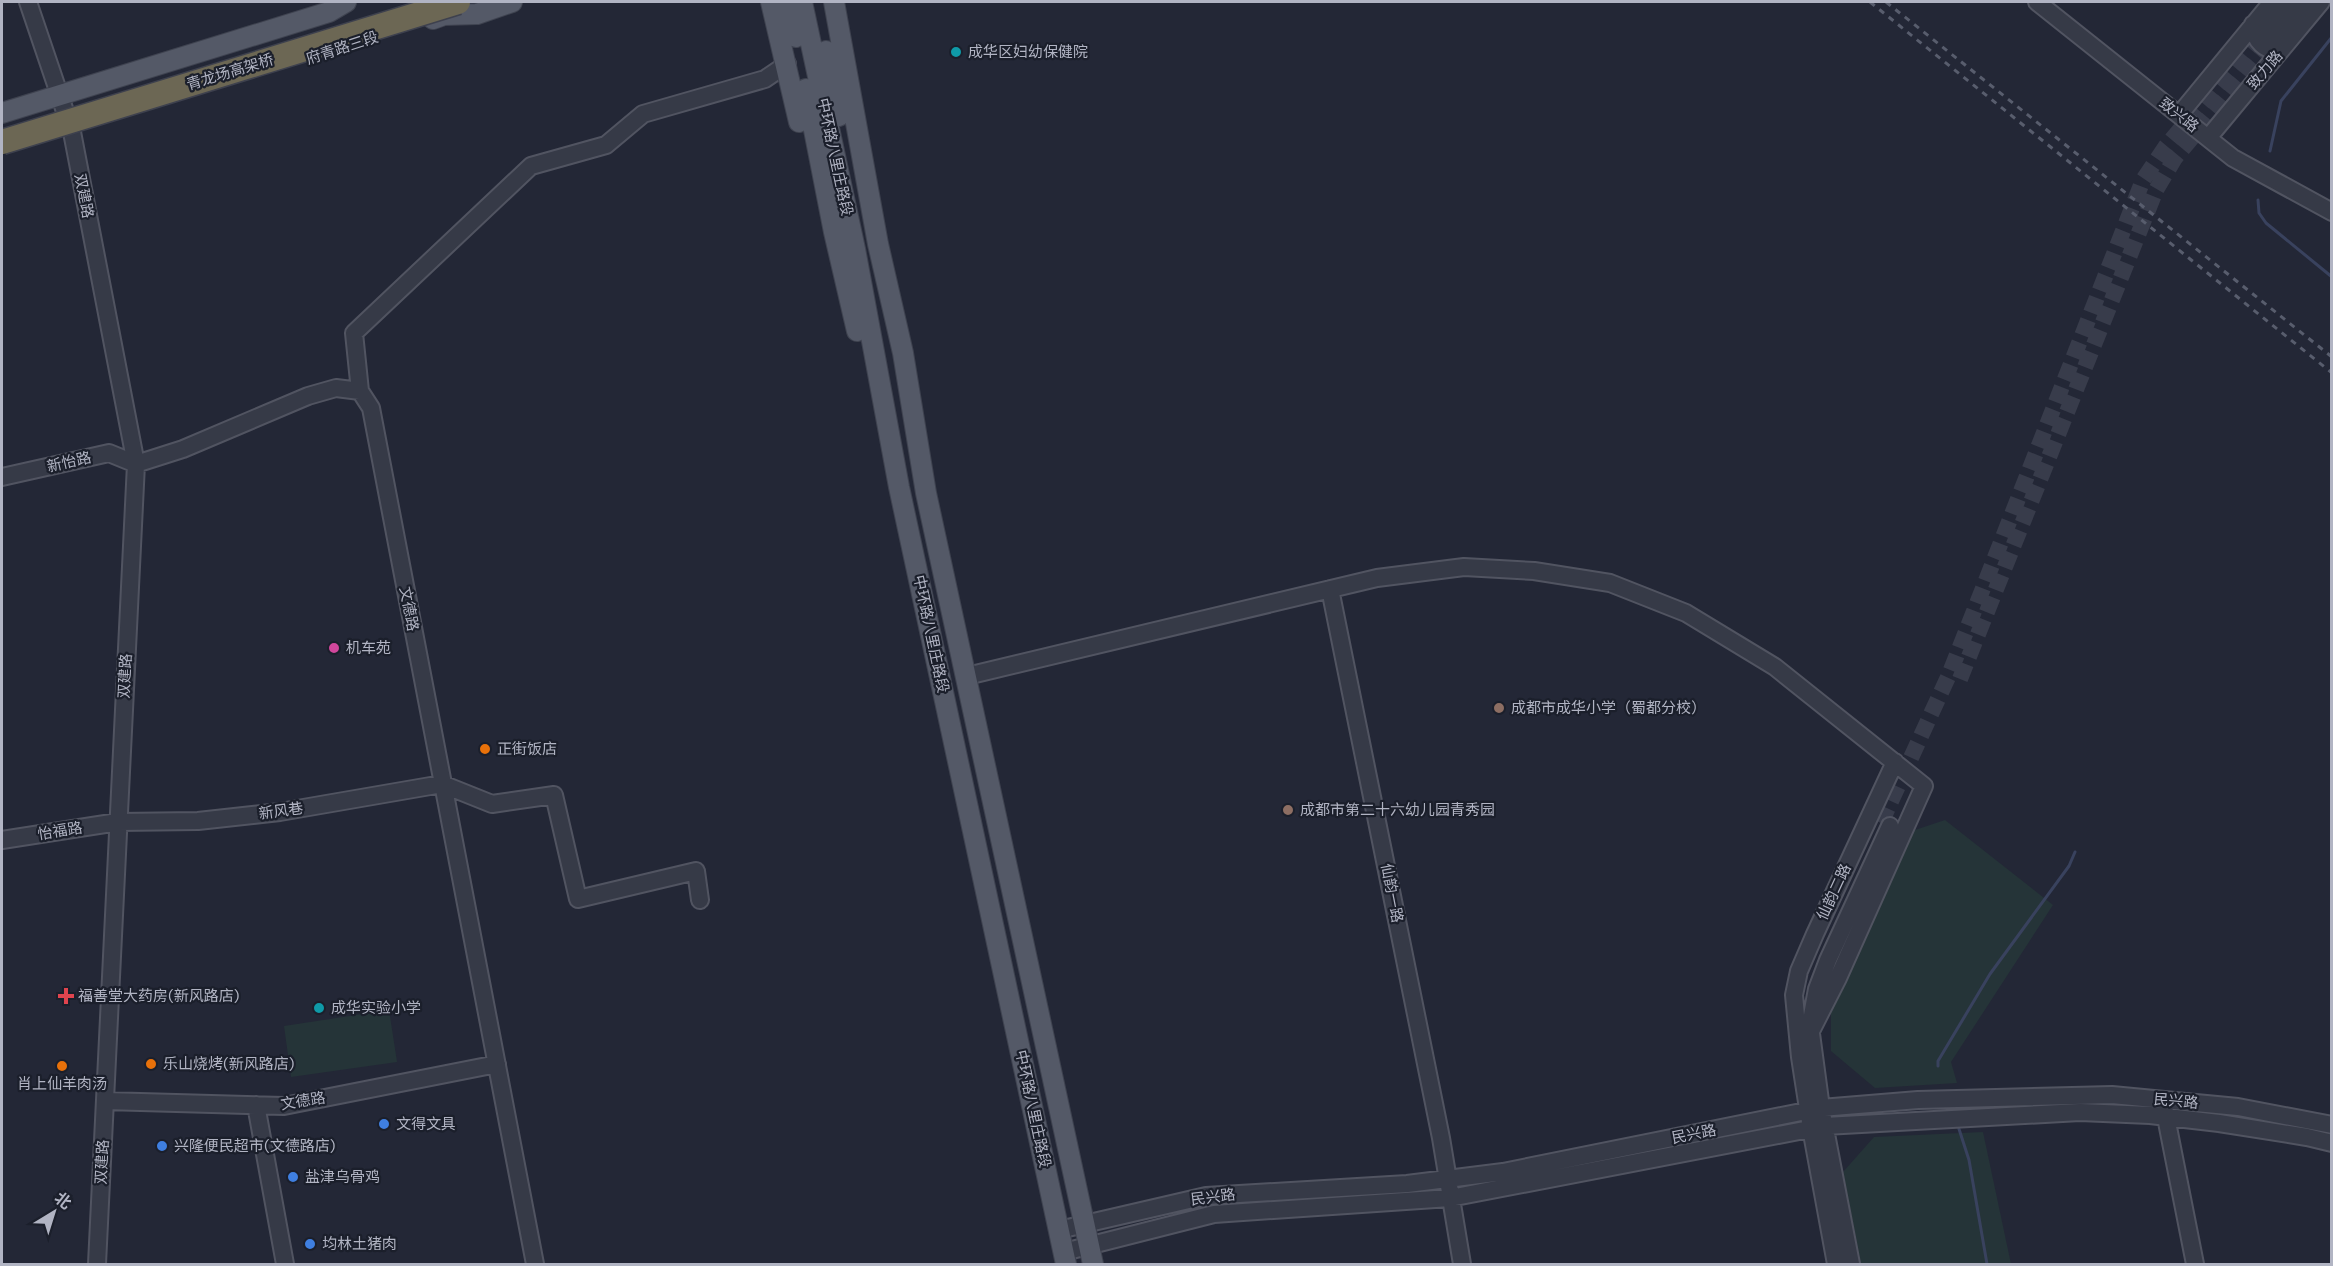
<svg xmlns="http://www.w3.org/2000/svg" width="2333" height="1266" viewBox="0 0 2333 1266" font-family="Commissioner,'Noto Sans SC',sans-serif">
  <rect width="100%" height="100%" fill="#232736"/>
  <!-- green -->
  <path fill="#253438" d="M1945 820 2053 905 1951 1062 1957 1083 1875 1088 1831 1051V1010L1912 831Z
    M389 1010 397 1062 291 1077 284 1026Z
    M1983 1132 2011 1264H1861L1843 1172 1874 1137Z"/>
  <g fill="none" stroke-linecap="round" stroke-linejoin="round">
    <!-- stream -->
    <path stroke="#39425e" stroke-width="3" d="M2270 151 2281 101 2332 37
      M2258 200 2259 213 2266 223 2332 277
      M1938 1066V1061L1990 974 2069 866 2075 852
      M1959 1129 1969 1160 1987 1264"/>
    <!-- minor-tunnel -->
    <path stroke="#383c4b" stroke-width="16" stroke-dasharray="16 8" stroke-linecap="butt" d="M1960 679 2156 190 2175 158 2272 42
      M1881 823 1949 675 2143 180 2166 146 2262 33"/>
    <!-- minor casing -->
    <g stroke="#515461" stroke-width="20">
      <path id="minor" d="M28 2 72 132 136 464 97 1264
        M2037 2 2233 158 2332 212
        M2253 24C2254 40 2265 53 2281 49
        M2262 33 2288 2
        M2272 42 2305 2
        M2179 115 2272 2
        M2208 138 2321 2
        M360 391 354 333 531 166 606 145 643 114 765 79 787 64
        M2 477 109 453 136 464 183 449 308 396 336 388 360 391 371 408 535 1264
        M1330 589 1441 1138 1462 1264
        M967 676 1377 578 1464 567 1534 571 1610 583 1686 613 1775 667 1924 786 1838 978 1811 1031
        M2 840 118 822 198 821 280 812 442 784 492 804 554 795 578 899 696 871 700 900
        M105 1101 284 1106 497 1064
        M256 1105 285 1264
        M2164 1107 2195 1264
        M1059 1230 1206 1196 1407 1184 1503 1172 1821 1108 1918 1100 2112 1095 2238 1107 2332 1125
        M1064 1252 1214 1214 1450 1198 1825 1126 2080 1112 2150 1115 2219 1123 2307 1137 2332 1143
        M1836 1264 1811 1128 1800 1057 1794 995 1799 971 1815 934 1895 762
        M1851 1264 1821 1108 1810 1026 1817 989 1828 960 1890 826"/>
    </g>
    <!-- major casing -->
    <g stroke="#3f4350" stroke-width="22">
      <path id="major" d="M771 2 799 122
        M787 2 796 37
        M802 2 855 249 899 487 1066 1264
        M834 2 878 244 903 353 926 493 1093 1264
        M433 19 444 15 477 14 512 2
        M826 51 839 116
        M806 89 834 232 857 331
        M2 113 329 12 346 2"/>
    </g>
    <!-- minor -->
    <use href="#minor" stroke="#363a47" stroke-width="16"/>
    <!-- major -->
    <use href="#major" stroke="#545967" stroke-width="20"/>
    <!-- rail -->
    <path stroke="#585d6d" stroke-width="3" stroke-dasharray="6 6" stroke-linecap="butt" d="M1870 2 2332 373
      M1886 2 2332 357"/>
    <!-- highway-bridge casing -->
    <g stroke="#3e414e" stroke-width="27" stroke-linecap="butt">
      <path id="highway-bridge" d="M2 142 458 2"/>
    </g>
    <!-- highway-bridge -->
    <use href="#highway-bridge" stroke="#6c6754" stroke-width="24"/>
  </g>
  <!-- markers -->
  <g fill="#0f9aa8" stroke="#1b1f2b" stroke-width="2">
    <circle cx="956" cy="52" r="6"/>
    <circle cx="319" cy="1008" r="6"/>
  </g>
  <circle fill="#d1479c" stroke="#1b1f2b" stroke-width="2" cx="334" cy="648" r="6"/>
  <g fill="#8d6e63" stroke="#1b1f2b" stroke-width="2">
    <circle cx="1499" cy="708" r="6"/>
    <circle cx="1288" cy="810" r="6"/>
  </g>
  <g fill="#e8710a" stroke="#1b1f2b" stroke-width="2">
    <circle cx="485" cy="749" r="6"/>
    <circle cx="151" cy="1064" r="6"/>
    <circle cx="62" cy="1066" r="6"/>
  </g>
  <path fill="#e0444e" stroke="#1b1f2b" stroke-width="2" d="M63 987h6v6h6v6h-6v6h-6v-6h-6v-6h6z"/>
  <g fill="#3f7fe0" stroke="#1b1f2b" stroke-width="2">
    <circle cx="384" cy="1124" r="6"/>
    <circle cx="162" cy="1146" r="6"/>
    <circle cx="293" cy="1177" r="6"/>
    <circle cx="310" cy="1244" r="6"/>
  </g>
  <g text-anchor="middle" stroke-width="4.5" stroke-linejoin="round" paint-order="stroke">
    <!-- street labels -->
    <g font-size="15" fill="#b1b4c3" stroke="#1b1f2b">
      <text transform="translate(342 48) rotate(-18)" y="5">府青路三段</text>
      <text transform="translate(2265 70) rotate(-50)" y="5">致力路</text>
      <text transform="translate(230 72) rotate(-17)" y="5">青龙场高架桥</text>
      <text transform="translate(2179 115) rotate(38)" y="5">致兴路</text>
      <text transform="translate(835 157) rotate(78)" y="5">中环路八里庄路段</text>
      <text transform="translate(84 196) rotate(79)" y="5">双建路</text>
      <text transform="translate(69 462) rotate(-13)" y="5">新怡路</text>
      <text transform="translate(409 609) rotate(79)" y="5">文德路</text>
      <text transform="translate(931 634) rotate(78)" y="5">中环路八里庄路段</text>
      <text transform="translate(125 676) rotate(-87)" y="5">双建路</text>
      <text transform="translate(281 811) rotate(-8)" y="5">新风巷</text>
      <text transform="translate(60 831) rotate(-9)" y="5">怡福路</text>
      <text transform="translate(1834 892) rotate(-65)" y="5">仙韵二路</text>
      <text transform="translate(1392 893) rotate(79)" y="5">仙韵一路</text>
      <text transform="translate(303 1101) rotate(-9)" y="5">文德路</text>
      <text transform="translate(2176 1101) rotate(5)" y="5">民兴路</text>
      <text transform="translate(1033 1109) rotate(78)" y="5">中环路八里庄路段</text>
      <text transform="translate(1694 1134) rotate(-11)" y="5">民兴路</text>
      <text transform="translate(102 1162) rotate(-87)" y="5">双建路</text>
      <text transform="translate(1213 1197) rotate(-7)" y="5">民兴路</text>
    </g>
    <!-- poi labels -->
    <g font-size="15" fill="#b1b4c3" stroke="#1b1f2b" text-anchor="start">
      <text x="968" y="57">成华区妇幼保健院</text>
      <text x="346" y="653">机车苑</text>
      <text x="1511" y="713">成都市成华小学（蜀都分校）</text>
      <text x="497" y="754">正街饭店</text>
      <text x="1300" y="815">成都市第二十六幼儿园青秀园</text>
      <text x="78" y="1001">福善堂大药房(新风路店)</text>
      <text x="331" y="1013">成华实验小学</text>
      <text x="163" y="1069">乐山烧烤(新风路店)</text>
      <text x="62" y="1089" text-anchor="middle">肖上仙羊肉汤</text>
      <text x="396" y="1129">文得文具</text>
      <text x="174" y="1151">兴隆便民超市(文德路店)</text>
      <text x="305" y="1182">盐津乌骨鸡</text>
      <text x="322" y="1249">均林土猪肉</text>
    </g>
  </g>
  <!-- border -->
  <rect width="2333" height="1266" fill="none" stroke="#b1b4c3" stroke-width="6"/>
  <!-- north arrow -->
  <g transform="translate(54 1212) rotate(38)" stroke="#1b1f2b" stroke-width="4.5" paint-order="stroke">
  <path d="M0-4.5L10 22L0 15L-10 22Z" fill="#b1b4c3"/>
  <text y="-9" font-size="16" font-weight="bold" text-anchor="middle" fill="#b1b4c3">北</text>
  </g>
</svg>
